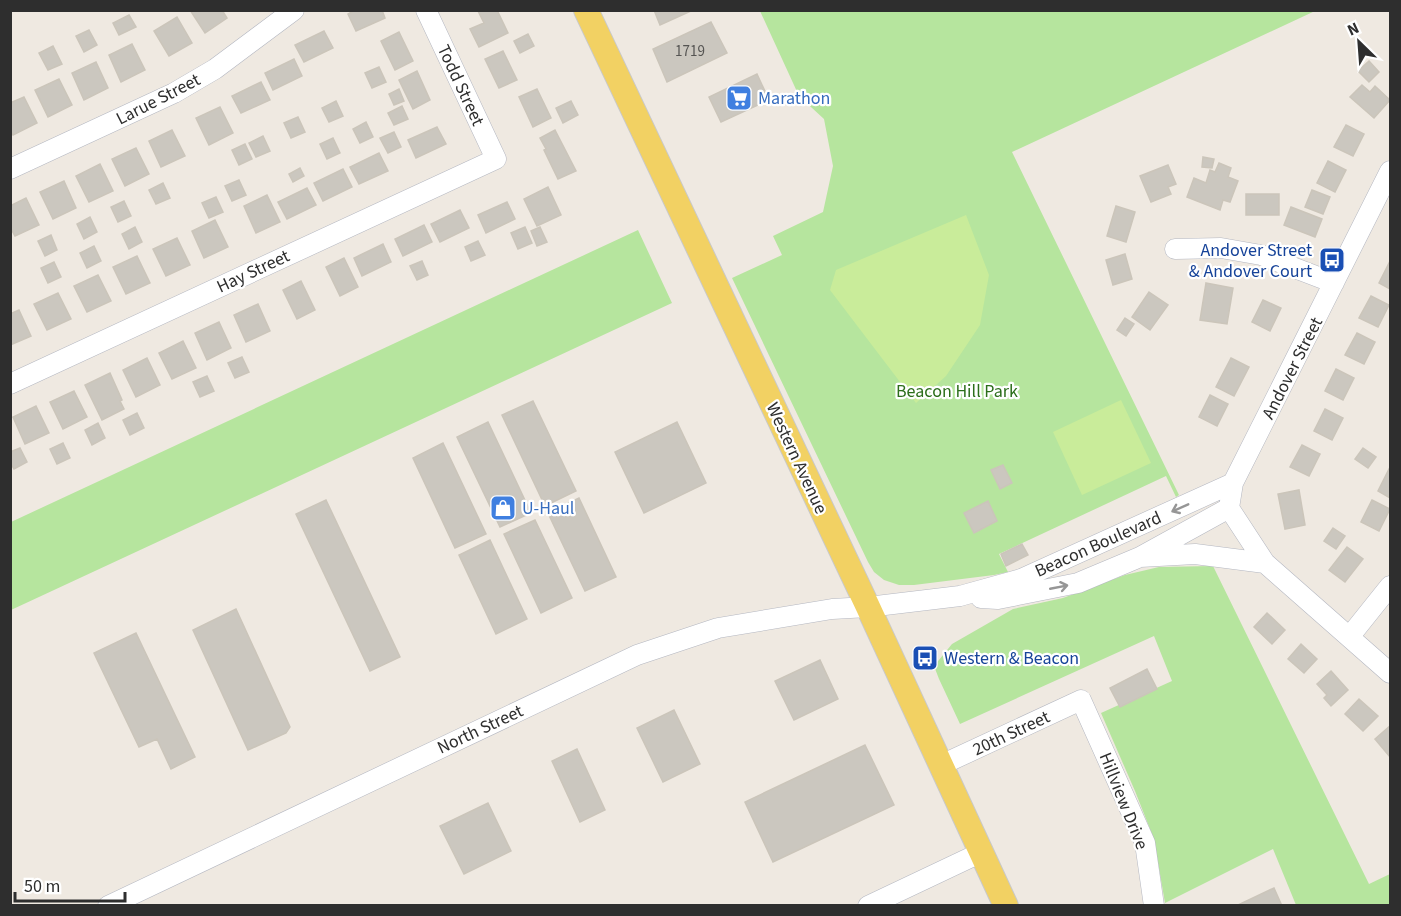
<svg xmlns="http://www.w3.org/2000/svg" width="1401" height="916" viewBox="0 0 1401 916" font-family="'Source Sans 3',sans-serif">
  <rect width="100%" height="100%" fill="#efe9e1"/>
  <!-- green -->
  <path fill="#b6e59e" d="M760 11H1315L1012 152 1179 495 1176 497 1166 476 999 554 1008 572 994 575 914 585H899L884 580 874 572 868 562 732 278 782 255 773 236 823 212 833 166 824 119 799 96Z
    M638 230 672 303 11 610V522Z
    M1213 566 1369 884 1390 874V905H1296L1273 849 1165 903 1154 839 1135 791 1101 713 1172 681 1154 636 960 724 939 679 934 666 952 644 1013 609 1063 598 1125 575 1159 567Z"/>
  <!-- pitch -->
  <path fill="#c9ec9a" d="M966 215 989 275 980 325 946 376 916 403 830 290 836 270Z
    M1121 400 1151 463 1082 495 1053 432Z"/>
  <!-- building -->
  <path fill="#cbc7bf" stroke="#cbc5ba" stroke-width="1.5" d="M190 10H222L227 18 205 33Z
    M355 10H382L385 18 356 31 348 14Z
    M497 10 508 33 479 47 470 29 484 23 478 11Z
    M654 10H693L660 25Z
    M129 15 136 27 119 35 113 23Z
    M177 17 192 43 169 56 154 31Z
    M711 22 727 53 667 82 653 49Z
    M89 30 97 45 84 52 76 36Z
    M324 31 333 48 304 62 295 45Z
    M399 32 413 61 395 70 381 41Z
    M528 34 534 46 520 53 514 41Z
    M132 44 145 70 121 82 109 55Z
    M53 46 62 64 48 70 39 53Z
    M503 51 517 80 499 88 485 59Z
    M294 59 302 76 273 90 265 73Z
    M1369 61 1379 72 1369 82 1358 71Z
    M96 62 108 88 84 100 72 73Z
    M379 67 386 82 372 88 365 73Z
    M417 71 430 100 413 109 399 80Z
    M757 74 769 100 721 122 709 97Z
    M59 79 72 105 48 117 35 90Z
    M261 82 270 100 241 113 232 96Z
    M1362 85 1370 92 1375 86 1390 100 1374 118 1350 97Z
    M399 89 404 101 394 105 389 94Z
    M537 89 551 118 533 127 519 97Z
    M24 97 37 123 13 135 10 130V103Z
    M336 101 343 116 329 122 322 108Z
    M571 101 578 115 563 123 556 108Z
    M402 106 408 119 394 125 388 113Z
    M220 107 233 133 209 145 196 118Z
    M298 117 305 132 291 138 284 123Z
    M366 122 373 137 360 143 353 129Z
    M1346 125 1364 134 1353 156 1334 147Z
    M437 127 446 144 416 158 408 140Z
    M172 130 185 156 161 167 149 141Z
    M555 130 576 171 558 179 544 150 546 149 540 138Z
    M394 132 401 147 388 153 380 138Z
    M263 136 270 151 256 157 249 143Z
    M333 138 340 153 327 159 320 144Z
    M245 144 252 159 239 165 232 150Z
    M136 148 149 174 125 186 112 159Z
    M379 153 388 171 359 184 350 167Z
    M1203 157 1214 159 1212 168 1202 167Z
    M1328 161 1346 170 1335 192 1317 183Z
    M1219 163 1231 168 1228 177 1238 181 1230 202 1223 200 1220 210 1187 197 1194 178 1206 183 1210 170 1215 172Z
    M100 164 113 191 89 202 76 176Z
    M1168 165 1176 184 1168 187 1171 194 1151 202 1140 176Z
    M300 168 304 176 293 182 289 174Z
    M343 169 352 187 323 201 314 183Z
    M239 180 246 195 232 201 225 186Z
    M64 181 76 208 53 219 40 192Z
    M163 183 170 198 156 204 149 190Z
    M548 187 561 215 537 226 524 199Z
    M307 188 316 205 287 219 278 202Z
    M1312 190 1330 197 1323 214 1305 207Z
    M1246 194H1279V215H1246Z
    M267 195 280 222 256 233 244 206Z
    M216 197 223 212 209 218 202 203Z
    M26 198 39 225 15 236 10 227V206Z
    M124 201 131 216 118 222 111 207Z
    M507 202 515 219 486 233 478 215Z
    M1116 206 1135 212 1126 242 1107 236Z
    M1291 207 1322 219 1315 237 1284 225Z
    M460 210 469 228 440 242 431 224Z
    M90 217 97 232 84 239 77 224Z
    M215 220 228 247 204 258 192 231Z
    M424 225 432 242 403 256 395 239Z
    M135 227 142 242 129 249 122 234Z
    M525 227 532 243 518 249 511 233Z
    M540 227 547 242 537 246 531 231Z
    M51 235 57 250 45 256 38 241Z
    M177 238 190 265 166 276 153 249Z
    M478 241 485 255 471 261 465 247Z
    M383 244 391 262 362 276 354 258Z
    M94 246 101 261 87 268 80 253Z
    M1125 254 1132 279 1113 285 1106 260Z
    M137 256 150 283 126 294 113 267Z
    M344 258 358 287 340 296 326 267Z
    M422 261 428 275 417 280 410 266Z
    M1390 261V289L1379 283Z
    M54 262 61 277 48 283 41 268Z
    M98 275 111 301 87 312 74 286Z
    M301 281 315 310 297 319 283 290Z
    M1206 283 1233 288 1227 324 1200 320Z
    M1149 292 1168 305 1150 330 1132 317Z
    M58 293 71 319 47 330 34 304Z
    M1371 296 1389 305 1378 327 1359 318Z
    M1263 300 1281 308 1270 331 1252 322Z
    M258 304 270 331 246 342 234 315Z
    M19 310 31 336 10 345V314Z
    M1125 318 1134 324 1126 336 1117 330Z
    M219 322 231 348 207 360 195 333Z
    M1357 333 1375 342 1364 364 1345 355Z
    M183 341 196 368 172 379 159 353Z
    M242 357 249 372 235 378 228 363Z
    M147 358 160 385 136 397 123 370Z
    M1231 358 1249 367 1234 396 1216 387Z
    M1336 369 1354 378 1343 400 1325 391Z
    M110 373 122 400 120 401 124 409 102 420 85 385Z
    M207 376 214 391 200 397 193 382Z
    M74 391 87 417 63 429 50 402Z
    M1210 395 1228 404 1217 426 1199 417Z
    M533 401 576 491 545 506 502 415Z
    M36 406 49 433 25 444 13 417Z
    M1325 409 1343 418 1332 440 1314 431Z
    M137 413 144 428 130 435 123 420Z
    M488 422 531 513 500 527 457 437Z
    M677 422 706 483 644 513 615 452Z
    M98 423 105 438 92 445 85 430Z
    M63 443 70 458 57 464 50 449Z
    M443 443 486 534 455 548 413 458Z
    M1302 445 1320 454 1309 476 1290 467Z
    M20 448 27 462 14 469 10 462V452Z
    M1363 448 1376 457 1368 468 1355 459Z
    M1003 465 1012 483 1000 489 991 470Z
    M1389 469 1390 470V498L1378 491Z
    M1299 490 1305 525 1285 529 1278 494Z
    M579 498 616 577 585 591 548 513Z
    M326 500 400 657 370 671 296 514Z
    M1372 500 1390 509 1379 531 1361 522Z
    M988 501 997 521 974 533 964 513Z
    M535 520 572 598 541 613 504 534Z
    M1333 528 1345 536 1336 549 1324 541Z
    M490 540 527 619 496 634 459 555Z
    M1022 544 1028 555 1006 566 1001 554Z
    M1347 547 1363 559 1345 582 1329 570Z
    M236 609 290 727 286 733 248 750 193 630Z
    M1267 613 1285 630 1272 644 1254 627Z
    M136 633 195 757 171 769 157 739 139 747 94 653Z
    M1301 644 1317 659 1304 673 1288 659Z
    M820 660 838 699 794 720 775 681Z
    M1147 669 1157 689 1120 707 1110 688Z
    M1331 671 1348 690 1331 706 1324 698 1327 695 1317 684Z
    M1359 699 1378 716 1363 731 1345 714Z
    M674 710 700 764 663 782 637 728Z
    M1390 726V757L1375 739Z
    M865 745 894 805 773 862 745 802Z
    M577 749 605 810 580 822 552 761Z
    M488 803 511 851 464 874 440 826Z
    M1274 888 1282 906H1236Z"/>
  <g fill="none" stroke-linecap="round" stroke-linejoin="round">
    <!-- minor casing -->
    <g stroke="#b4b7c1" stroke-width="21">
      <path id="minor" d="M10 169 174 93 215 69 294 10
        M1175 249 1221 248 1261 255 1334 283
        M10 384 496 159 426 10
        M1140 557 1195 554 1265 563 1390 673
        M1265 563 1229 508 1233 483 1390 171
        M981 598 998 599 1078 583 1140 557 1229 508
        M1350 636 1390 586
        M941 765 1081 700 1145 843 1154 906
        M108 906 637 655 718 628 832 609 868 607 960 596 1021 579 1233 483
        M868 906 982 852"/>
    </g>
    <!-- major casing -->
    <g stroke="#c9c9c9" stroke-width="26">
      <path id="major" d="M586 10 868 607 1006 906"/>
    </g>
    <!-- minor -->
    <use href="#minor" stroke="#fff" stroke-width="20"/>
    <!-- major -->
    <use href="#major" stroke="#f2d163" stroke-width="24"/>
  </g>
  <!-- one-way arrows -->
  <defs><path id="oneway-shaft" d="M-6 0H5M1.5-3L5.5 0L1.5 3" fill="none" stroke-width="1.6" stroke-linecap="round" stroke-linejoin="round" transform="scale(1.5)"/></defs>
  <g stroke="#969696">
    <use href="#oneway-shaft" transform="translate(1180 508) rotate(156)"/>
    <use href="#oneway-shaft" transform="translate(1059 587) rotate(-11)"/>
  </g>
  <!-- icons -->
  <defs>
    <g id="supermarket-square" transform="scale(1.35)"><rect x="-9" y="-9" width="18" height="18" rx="4" fill="#3f7fe0" stroke="#fff"/><path d="M-6-5.5h2.5l.6 2H6L4.5 2H-2.5L-4.4-4H-6ZM-1.5 3.2a1.3 1.3 0 1 0 .1 0ZM3 3.2a1.3 1.3 0 1 0 .1 0Z" fill="#fff"/></g>
    <g id="bus-square" transform="scale(1.35)"><rect x="-9" y="-9" width="18" height="18" rx="4" fill="#1a4fb4" stroke="#fff"/><path d="M-5-6H5V4H4V6H2V4H-2V6H-4V4H-5ZM-3.5-4V0h7V-4ZM-3.5 1.2v1.5H-2V1.2ZM2 1.2v1.5H3.5V1.2Z" fill="#fff"/></g>
    <g id="shop-square" transform="scale(1.35)"><rect x="-9" y="-9" width="18" height="18" rx="4" fill="#3f7fe0" stroke="#fff"/><path d="M-5-2.5h2.3a2.7 3.5 0 0 1 5.4 0H5L5.5 6h-11ZM-1.5-2.5h3a1.5 2.3 0 0 0-3 0Z" fill="#fff"/></g>
  </defs>
  <g fill-rule="evenodd">
    <use href="#supermarket-square" x="739" y="98"/>
    <use href="#bus-square" x="1332" y="260"/>
    <use href="#shop-square" x="503" y="508"/>
    <use href="#bus-square" x="925" y="658"/>
  </g>
  <g text-anchor="middle" stroke-width="4.5" stroke-linejoin="round" paint-order="stroke">
    <!-- number labels -->
    <g font-size="15" fill="#555452">
      <text x="690" y="56">1719</text>
    </g>
    <!-- street labels -->
    <g font-size="18" fill="#2e2e2e" stroke="#fff">
      <text transform="translate(461 85) rotate(65)" y="6">Todd Street</text>
      <text transform="translate(158 99) rotate(-27)" y="6">Larue Street</text>
      <text transform="translate(253 271) rotate(-25)" y="6">Hay Street</text>
      <text transform="translate(1292 368) rotate(-63)" y="6">Andover Street</text>
      <text transform="translate(797 458) rotate(65)" y="6">Western Avenue</text>
      <text transform="translate(1098 544) rotate(-24)" y="6">Beacon Boulevard</text>
      <text transform="translate(480 729) rotate(-25)" y="6">North Street</text>
      <text transform="translate(1011 733) rotate(-25)" y="6">20th Street</text>
      <text transform="translate(1124 801) rotate(68)" y="6">Hillview Drive</text>
    </g>
    <!-- shop labels -->
    <g font-size="18" fill="#366cbe" stroke="#fff" text-anchor="start">
      <text x="758" y="104">Marathon</text>
      <text x="522" y="514">U-Haul</text>
    </g>
    <!-- transit labels -->
    <g font-size="18" fill="#164399" stroke="#fff" text-anchor="end">
      <text x="1312" y="256">Andover Street<tspan x="1312" dy="21">&amp; Andover Court</tspan></text>
      <text x="944" y="664" text-anchor="start">Western &amp; Beacon</text>
    </g>
    <!-- park labels -->
    <g font-size="18" fill="#2c6e1b" stroke="#fff">
      <text x="957" y="397">Beacon Hill Park</text>
    </g>
  </g>
  <!-- border -->
  <rect width="1401" height="916" fill="none" stroke="#2e2e2e" stroke-width="24"/>
  <!-- north arrow -->
  <g transform="translate(1359 42) rotate(335)" stroke="#ffffff" stroke-width="4.5" paint-order="stroke">
  <path d="M0-4.5L10 22L0 15L-10 22Z" fill="#2e2e2e"/>
  <text y="-9" font-size="16" font-weight="bold" text-anchor="middle" fill="#2e2e2e">N</text>
  </g>
  <!-- scale -->
  <path d="M15 892v9h110v-9" fill="none" stroke="#2e2e2e" stroke-width="3"/>
  <text x="24" y="892" font-size="18" fill="#2e2e2e" stroke="#ffffff" stroke-width="4.5" paint-order="stroke">50 m</text>
</svg>
